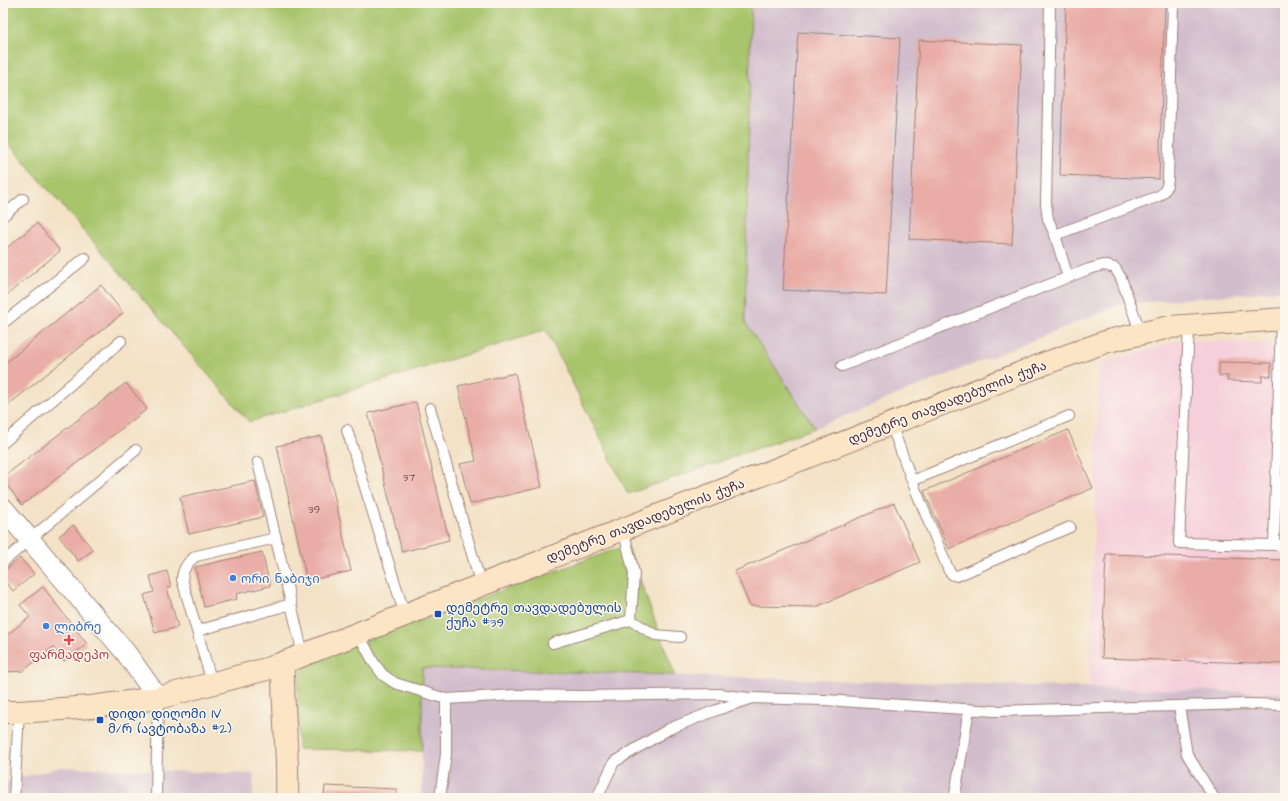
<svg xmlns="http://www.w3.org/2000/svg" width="1288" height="801" viewBox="0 0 1288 801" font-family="'Architects Daughter','Noto Sans Georgian',sans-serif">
  <rect width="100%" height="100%" fill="#fbf7ec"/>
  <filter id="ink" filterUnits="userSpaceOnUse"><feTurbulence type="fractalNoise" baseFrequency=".025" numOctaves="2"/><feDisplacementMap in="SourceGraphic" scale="8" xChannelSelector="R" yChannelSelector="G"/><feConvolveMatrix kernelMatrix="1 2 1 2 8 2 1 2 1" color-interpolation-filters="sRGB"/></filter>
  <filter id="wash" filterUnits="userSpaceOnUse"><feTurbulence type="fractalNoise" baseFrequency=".012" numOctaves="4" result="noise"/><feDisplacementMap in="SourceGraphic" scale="16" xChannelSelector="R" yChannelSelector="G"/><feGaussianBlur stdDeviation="0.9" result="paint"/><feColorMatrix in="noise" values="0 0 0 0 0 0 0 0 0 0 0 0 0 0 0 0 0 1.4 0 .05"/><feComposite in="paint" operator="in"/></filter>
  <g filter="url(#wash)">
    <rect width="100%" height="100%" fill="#f3e2c6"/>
    <!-- built -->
    <path fill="#f5cfdb" d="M1180 340 1285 343V693L1089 687 1099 364Z"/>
    <!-- industrial -->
    <path fill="#d1bdcc" d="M751 3H1285V290L1123 304 815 428 745 322Z
      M421 668 1285 693V798H422Z
      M62 767 254 774 253 798H3V782Z"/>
    <!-- green -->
    <path fill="#a8c56c" stroke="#79724c" d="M3 3H751L745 322 815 428 628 494 546 330 249 422 3 137Z
      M627 545 675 675 422 668V751L298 749V675L314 659Z"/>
    <g id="blocks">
      <!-- building -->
      <path fill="#e9aca6" d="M1066 3H1165L1159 179 1060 175Z
        M798 32 900 38 886 295 783 290Z
        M919 40 1022 45 1012 244 909 239Z
        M37 223 60 251 3 298V251Z
        M101 285 123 313 3 409V365Z
        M1219 362 1271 363V376H1262V382L1227 381 1228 376H1219Z
        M515 373 542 487 470 504 460 464 476 461 458 386Z
        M126 383 147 409 22 505 3 480V477Z
        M416 402 449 540 402 552 368 413Z
        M1068 430 1093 488 949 549 924 491Z
        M321 436 351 571 307 581 277 446Z
        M255 481 263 517 189 534 180 497Z
        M894 503 920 562 816 607 750 606 735 571Z
        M73 525 93 550 78 561 59 536Z
        M262 552 270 586 236 594 237 599 204 607 195 567Z
        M1106 554 1285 560V664L1102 658Z
        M20 558 34 574 13 591 3 579V572Z
        M167 571 171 587 167 588 178 627 155 633 144 595 154 592 150 576Z
        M43 587 87 644 64 661 53 647 23 671 3 672V638L30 617 20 605Z
        M325 786 397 789V798H324Z"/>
    </g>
  </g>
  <g filter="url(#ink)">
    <use href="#blocks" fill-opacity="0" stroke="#9e8078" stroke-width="1"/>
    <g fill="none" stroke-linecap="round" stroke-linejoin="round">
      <!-- lane casing -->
      <g stroke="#9e8078" stroke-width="12">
        <path id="lane" d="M1050 3 1046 204 1048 219 1055 235 1068 277
          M3 216 23 199
          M1055 235 1159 196C1166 191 1167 187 1168 179L1173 3
          M3 323 85 258
          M1189 326 1179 543 1274 545 1281 319
          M842 366 1089 269 1103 265 1115 268 1121 278 1141 334
          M430 408 481 585
          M891 424 912 481 949 571 953 575 957 576 1070 527
          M347 430 405 615
          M3 443 121 341
          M258 462 303 655
          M912 481 1069 416
          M1274 545H1285
          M3 562 136 450
          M631 620 655 635 680 637
          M197 631 291 604
          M358 633 374 663 383 675 395 683 446 699 517 695 581 696 718 694 749 698
          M553 643 631 620 634 573 623 529
          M212 683 182 579C183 568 187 563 196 556L276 538
          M1179 706 1187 754 1214 798
          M955 795 969 709
          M14 798 19 712
          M156 798 158 698
          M440 798 446 754V699
          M597 798 614 762 669 729 714 711 752 698 825 700 995 711 1248 704 1285 705"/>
      </g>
      <!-- street casing -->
      <g stroke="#9e8078" stroke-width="22">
        <path id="street" d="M3 508 126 653 158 698"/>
      </g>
      <!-- secondary casing -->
      <g stroke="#9e8078" stroke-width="24">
        <path id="secondary" d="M283 663C282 708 289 753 287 798
          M3 712H19L91 707 158 698 270 668 1049 362 1108 341 1170 327 1285 319"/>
      </g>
      <!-- lane -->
      <use href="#lane" stroke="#fff" stroke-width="10"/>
      <!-- street -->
      <use href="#street" stroke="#fff" stroke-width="20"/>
      <!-- secondary -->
      <use href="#secondary" stroke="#fce5c4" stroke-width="22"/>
    </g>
  </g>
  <!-- markers -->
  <g fill="#3f7fe0" stroke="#fbf7ec" stroke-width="1.5">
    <circle cx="233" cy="578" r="4"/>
    <circle cx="46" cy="626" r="4"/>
  </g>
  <g fill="#1a4fb4" stroke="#fbf7ec" stroke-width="1.5">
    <rect x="434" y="610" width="8" height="8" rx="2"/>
    <rect x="96" y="716" width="8" height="8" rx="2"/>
  </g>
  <path fill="#e0444e" stroke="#fbf7ec" stroke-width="1.5" d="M67 634h4v4h4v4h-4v4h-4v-4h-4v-4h4z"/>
  <g text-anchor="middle" stroke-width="3" stroke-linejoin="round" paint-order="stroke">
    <!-- number labels -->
    <g font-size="11" fill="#72424a">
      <text x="409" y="481">37</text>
      <text x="314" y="513">39</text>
    </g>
    <!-- street labels -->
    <g font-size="13" fill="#4a1f2b" stroke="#fbf7ec">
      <text transform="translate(947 402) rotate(-21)" y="5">დემეტრე თავდადებულის ქუჩა</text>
      <text transform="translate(645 520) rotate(-21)" y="5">დემეტრე თავდადებულის ქუჩა</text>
    </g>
    <!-- shop labels -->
    <g font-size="13" fill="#366cbe" stroke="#fbf7ec" text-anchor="start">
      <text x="241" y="583">ორი ნაბიჯი</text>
      <text x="54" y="631">ლიბრე</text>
    </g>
    <!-- transit labels -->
    <g font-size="13" fill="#164399" stroke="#fbf7ec" text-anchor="start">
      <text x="446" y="612">დემეტრე თავდადებულის<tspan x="446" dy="15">ქუჩა #39</tspan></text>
      <text x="108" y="718">დიდი დიღომი IV<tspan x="108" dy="15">მ/რ (ავტობაზა #2)</tspan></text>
    </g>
    <!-- health labels -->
    <g font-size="13" fill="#be3a42" stroke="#fbf7ec">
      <text x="69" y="659">ფარმადეპო</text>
    </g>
  </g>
  <!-- margin -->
  <rect width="1288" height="801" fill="none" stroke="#fbf7ec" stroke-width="16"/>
</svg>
